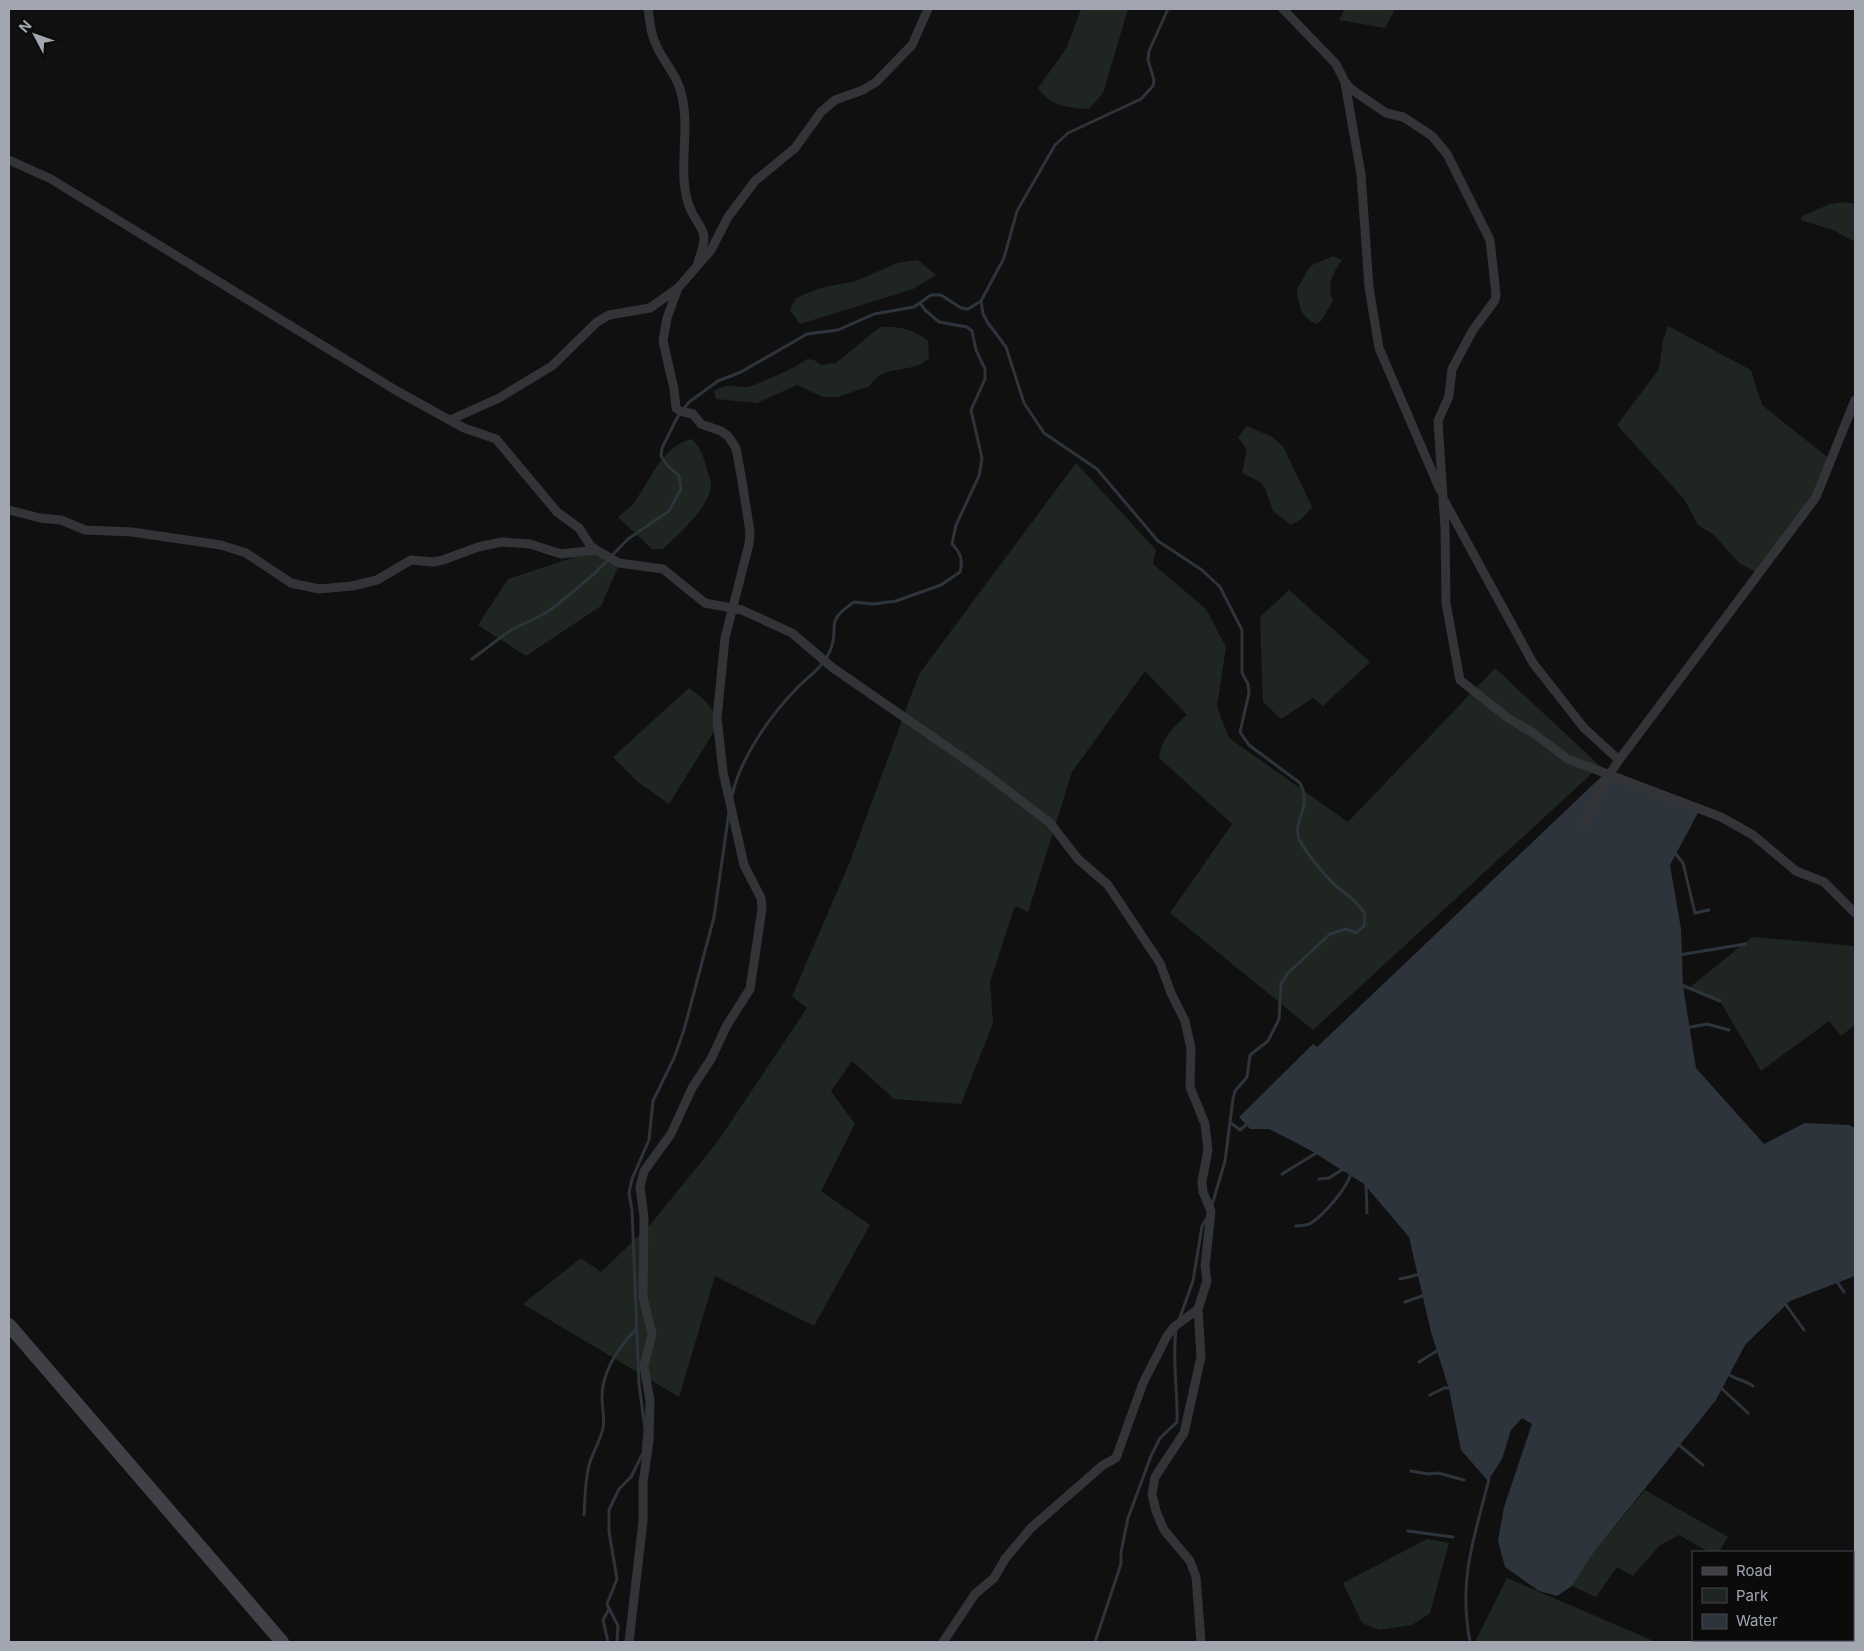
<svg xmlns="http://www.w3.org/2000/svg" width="1864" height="1651" viewBox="0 0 1864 1651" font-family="Inter,sans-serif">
  <rect width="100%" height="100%" fill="#101011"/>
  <!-- green -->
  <path fill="#1f2520" d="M1081 9H1128L1103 93 1089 109C1068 108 1050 106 1038 88L1066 49Z
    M1345 9H1395L1385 28 1339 20Z
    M1846 202 1855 204V242L1833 230 1801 220 1802 216 1830 204Z
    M1333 256 1342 260C1333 274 1326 284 1333 301L1321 321 1316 324C1301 317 1298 305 1297 289L1310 266Z
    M918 260 936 275 913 289 800 324 790 310 796 298 820 288 856 281 897 263Z
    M1668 326 1751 370 1762 405 1831 460 1816 497 1758 573 1739 563 1714 535 1698 525 1684 499 1617 425 1659 369 1663 340Z
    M880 327C899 326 913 329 928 341L929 358C913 375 882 363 870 386L838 397H823L797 385 757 403 716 399 714 391C731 380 736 390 751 386 765 381 796 368 807 359L814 360 821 365 836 363Z
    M1247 426 1272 437 1283 446 1312 507 1303 518 1291 525 1273 511 1265 488 1260 482 1242 473 1247 450 1238 437Z
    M692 439C701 449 704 457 707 470 708 474 711 480 711 485 711 506 677 536 663 549H652L618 517C624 512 631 507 635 501 652 478 662 446 692 439Z
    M1076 463 1156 550 1153 564 1206 609 1226 647 1217 707 1229 738 1348 822 1495 668 1600 766 1313 1030 1170 913 1232 824 1159 758C1162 738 1172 728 1187 715L1145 671 1072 772 1028 912 1015 906 990 982 993 1023 961 1104 894 1099 852 1061 831 1091 855 1124 821 1191 870 1225 814 1326 715 1276 679 1397 523 1304 581 1258 601 1272 650 1225 718 1141 807 1008 792 996 849 864 919 674Z
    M596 550 619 565 601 606 526 656 478 625 508 579Z
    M1289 590 1370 662 1323 706 1313 698 1281 719 1263 702 1260 617Z
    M689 688C702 697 716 709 718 725L669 804 638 782 613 757Z
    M1752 937 1855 946V1025L1841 1036 1829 1021 1761 1071 1720 1001 1689 988Z
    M1645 1490 1728 1537 1719 1552H1709L1679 1535 1660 1545 1633 1576 1617 1567 1596 1597 1572 1586 1594 1552Z
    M1427 1539 1449 1543 1430 1613 1412 1625 1379 1630 1362 1623 1343 1583Z
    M1507 1578 1656 1642H1475Z"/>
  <!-- water -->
  <path fill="#2d343b" d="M1603 775 1699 811 1670 865 1681 929 1683 986 1696 1068 1764 1144 1805 1123 1849 1125 1855 1128V1276L1790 1301 1745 1345 1716 1400 1594 1552 1572 1586 1557 1596 1539 1591 1505 1567 1498 1541 1504 1507 1532 1424 1522 1418 1511 1430 1502 1459 1488 1481 1461 1450 1449 1389 1431 1332 1409 1237 1364 1184 1310 1150 1269 1129H1250L1239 1117 1313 1044 1317 1047Z"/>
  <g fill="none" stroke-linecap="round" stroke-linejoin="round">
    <!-- stream -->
    <path stroke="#2d343b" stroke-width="3" d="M981 301 983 314 988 323 1006 347 1024 403 1044 433 1097 469 1158 541 1202 570 1220 587 1242 630V673L1248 684 1249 693 1240 732 1249 745 1300 783C1313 808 1292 821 1299 839 1305 852 1327 878 1337 887 1348 896 1357 901 1365 914L1364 926 1356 933 1346 929 1330 934 1288 973 1281 984 1279 1019 1268 1041 1250 1055 1247 1077 1235 1091 1233 1099 1225 1161 1212 1205
      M472 659 511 630 544 614 557 605 594 574 628 539 669 511 681 489 679 476 667 465 661 456 662 448 677 418 689 402 718 381 741 372 807 334 838 330 874 314 914 307 931 295H941L961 308 968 309 981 301 1004 258 1017 211 1055 145 1068 133 1141 99 1153 86 1154 80 1148 60 1149 51 1168 9
      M732 796C740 758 770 716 797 688 808 677 824 666 830 651 841 625 822 624 854 602L873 604 896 601 941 585 960 572C963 560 961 553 952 544L956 525 979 476 982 458 971 410 985 379V369L976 350 972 331 967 327 939 322 925 310 920 303
      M1674 852 1683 863 1695 913 1709 910
      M1679 955 1745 944
      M1679 984 1720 1001
      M1686 1028 1707 1024 1729 1030
      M1231 1123 1240 1130 1246 1125
      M1282 1174 1318 1152
      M1319 1179 1329 1178 1343 1169
      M1366 1184 1367 1213
      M1296 1226C1301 1225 1307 1226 1311 1223 1324 1215 1348 1187 1351 1173
      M1400 1279 1421 1274
      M1836 1280 1844 1292
      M1405 1302 1425 1295
      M1784 1302 1804 1330
      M1179 1320 1193 1281 1202 1226 1207 1218
      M1419 1362 1440 1349
      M1728 1374C1736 1380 1745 1380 1753 1386
      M1719 1386 1748 1413
      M1430 1395 1444 1388H1453
      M1679 1445 1703 1465
      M1411 1471 1428 1474 1438 1473 1464 1480
      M584 1515C585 1498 585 1481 589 1465 593 1452 600 1441 603 1428 605 1418 602 1408 602 1397 602 1372 619 1347 636 1329
      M1408 1531 1453 1537
      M608 1642 603 1620 609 1609
      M617 1642 618 1626 607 1604 617 1579 609 1532V1510L619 1489 631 1477 643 1453 645 1429 639 1384 632 1210 629 1193 632 1179 649 1140 653 1101 674 1058 684 1030 714 917 729 812
      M1095 1642 1121 1564V1552L1128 1518 1151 1456 1160 1438 1177 1422C1178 1391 1172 1361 1176 1330
      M1470 1642C1458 1579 1474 1539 1489 1479"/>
    <!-- street -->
    <path stroke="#333438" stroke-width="9" d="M648 9C650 20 650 32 655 42 661 59 675 72 680 89 692 126 677 165 688 203 698 233 712 224 698 262
      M1283 9 1336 64 1345 82 1351 89 1386 113 1403 117 1414 124 1432 136 1447 154 1490 240 1496 294 1495 300 1473 330 1452 369 1449 396 1438 421 1445 528 1446 603 1460 680 1508 718 1533 733 1568 759 1721 817 1753 835 1796 871 1824 882 1855 913
      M1345 83 1361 174 1369 287 1379 348 1440 490
      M9 160 51 179 397 391 464 428 496 439 557 512 579 528 590 545 596 550 619 563 663 569 705 603 742 610 792 633 833 668 985 773 1050 823 1078 859 1108 885 1160 963 1171 993 1185 1021 1191 1048 1190 1087 1205 1124 1208 1150 1202 1181 1203 1192 1211 1211 1205 1266 1207 1281 1198 1309 1201 1357 1184 1433 1155 1477 1152 1494 1156 1511 1164 1530 1190 1561 1196 1577 1201 1642
      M450 420 499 398 552 366 597 322 609 315 650 308 678 288 711 250 728 217 755 181 795 148 821 112 835 100 863 90 876 82 912 45 928 9
      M1445 502 1533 663 1584 728 1619 760 1816 497 1855 400
      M9 510 40 518 61 520 85 530 132 532 221 545 246 553 291 583 319 589 352 586 377 580 411 560 433 562 443 560 478 547 502 542 530 544 561 554 596 550
      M1584 827 1599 790 1619 760
      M629 1642 643 1521V1483L649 1441 650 1401 644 1366 652 1334 643 1297 644 1217 640 1187 644 1171 671 1134 692 1088 711 1059 727 1025 750 989 762 909 761 898 744 865 723 772 717 718 725 638 749 544 750 532 742 481 736 448 728 436 721 431 701 424 693 414 680 411 676 408 674 389 663 341 667 318 678 288
      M943 1642 975 1594 994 1578 1005 1559 1031 1528 1103 1465 1116 1458 1143 1383 1167 1336 1174 1327 1198 1309"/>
    <!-- secondary -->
    <path stroke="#404146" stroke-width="14" d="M9 1325 282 1642"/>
  </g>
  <!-- border -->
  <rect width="1864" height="1651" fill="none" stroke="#a2a6b1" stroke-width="20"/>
  <!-- legend -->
  <rect x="1692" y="1551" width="162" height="90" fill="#0b0b0c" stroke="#47494e"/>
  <rect x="1702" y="1567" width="25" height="8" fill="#404146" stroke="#47494e"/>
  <text x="1736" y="1576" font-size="15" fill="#a2a6b1">Road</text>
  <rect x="1702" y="1588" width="25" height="15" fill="#1f2520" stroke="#47494e"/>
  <text x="1736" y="1601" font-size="15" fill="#a2a6b1">Park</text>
  <rect x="1702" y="1614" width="25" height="15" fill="#2d343b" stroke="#47494e"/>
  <text x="1736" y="1626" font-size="15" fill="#a2a6b1">Water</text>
  <!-- north arrow -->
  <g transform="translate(35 35) rotate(311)" stroke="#0b0b0c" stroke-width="4" paint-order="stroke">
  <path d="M0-4L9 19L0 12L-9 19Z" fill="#a2a6b1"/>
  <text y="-8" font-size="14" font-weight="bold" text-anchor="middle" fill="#a2a6b1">N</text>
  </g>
</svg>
